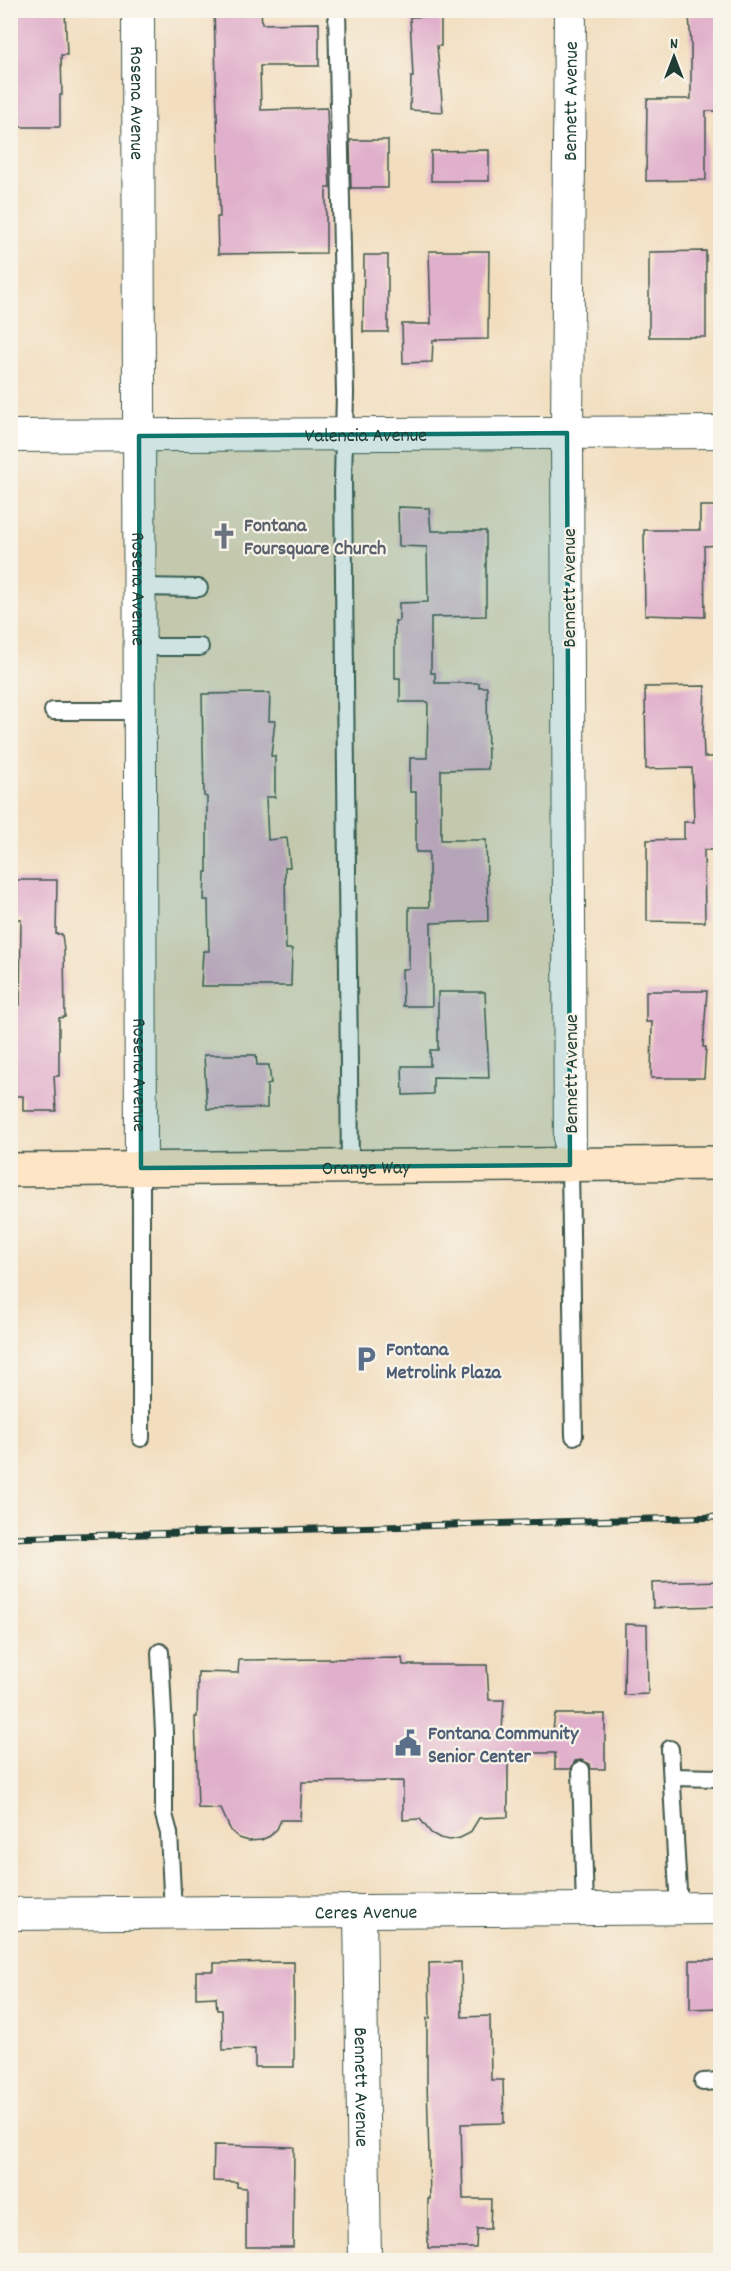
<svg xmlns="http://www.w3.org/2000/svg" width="731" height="2271" viewBox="0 0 731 2271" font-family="Dekko,sans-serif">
  <rect width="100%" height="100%" fill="#f7f3e8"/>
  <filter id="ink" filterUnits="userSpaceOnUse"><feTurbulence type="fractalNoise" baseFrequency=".0167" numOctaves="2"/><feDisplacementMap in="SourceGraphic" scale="12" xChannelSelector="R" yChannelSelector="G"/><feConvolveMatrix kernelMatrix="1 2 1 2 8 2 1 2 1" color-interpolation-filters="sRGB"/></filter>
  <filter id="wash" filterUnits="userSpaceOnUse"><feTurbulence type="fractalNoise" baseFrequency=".008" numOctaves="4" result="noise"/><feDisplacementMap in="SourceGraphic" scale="24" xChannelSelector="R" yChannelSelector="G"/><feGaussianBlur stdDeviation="1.35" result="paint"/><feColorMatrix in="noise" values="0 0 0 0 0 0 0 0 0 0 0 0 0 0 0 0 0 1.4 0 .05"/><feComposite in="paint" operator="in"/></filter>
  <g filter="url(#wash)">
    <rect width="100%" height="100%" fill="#f2debf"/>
    <g id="blocks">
      <!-- building -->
      <path fill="#e0afcb" d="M10 10H65L67 55H61L62 95H60V127H10Z
        M214 10H261L262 24 319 23V66H260L261 110 327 108 330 188H326V253L218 254 217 217H220Z
        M720 14V111H706V180L646 181 647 99H691V45L689 15Z
        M441 16V46H437L443 112 410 110 411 77H413L410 17Z
        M350 140H388V188H351Z
        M489 150V181H431V151Z
        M429 251H489L488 339 433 340 432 362 403 363 402 324H431Z
        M706 251V337H649V252Z
        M364 255H388V332H363Z
        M700 506H720V545L704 546 705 617 645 615 644 530H700Z
        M398 507 429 508 431 531H486V616L431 617V673H435V683H479V687H487L488 769 441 770V840H486L488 921 431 923 432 1006H403L402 969H409V907H429V852H416V792H410V758H427L428 702H400V678H395V621H399V603L428 602 427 547 399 546Z
        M705 686 703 732 704 757H720V850H704L705 922 647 921V840L684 839V822H694L692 768 646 769 645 687Z
        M270 693 269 721H275L271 756H275V797H266L268 840 287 838 290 867H285L286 949H292L291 986H201L203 951H209L208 900H204L205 872H207V797L204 796 202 694Z
        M10 880H57L56 934H62L64 951 65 1017 59 1018V1076H54L56 1111H23V1096H10V1005H20L21 919H10Z
        M646 991H707L703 1047H706L704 1078H651L652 1022H646Z
        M438 992H485L489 1078 433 1077V1094L403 1095 402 1066H430V1050H438Z
        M204 1055H256L257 1065H269L271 1084 267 1085V1108L207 1109Z
        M720 1581V1606L653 1608 652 1583Z
        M625 1624 647 1625 648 1694 624 1695Z
        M402 1658 403 1665H487L489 1700H504L502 1731 553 1730 555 1714H605V1769H591L590 1764 581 1760 575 1761 571 1769H555V1753H508V1817L479 1818 470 1833 460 1838 450 1840 440 1838 431 1833 420 1819 403 1820V1781L302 1782 300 1820H281L277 1829 270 1836 261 1840 249 1841 239 1838 231 1831 221 1809 198 1808 195 1717H197L198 1672 238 1673 239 1660Z
        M690 1960H720V2008L690 2009Z
        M294 1962V2067H255V2049L223 2050 222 2010H217L216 1997 196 1998V1971H214V1963Z
        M461 1962 462 2017 490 2016 491 2080H503L504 2123 461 2124 463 2199H491L490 2229H477L476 2248H428V2199H430L427 2081V2018H430L429 1963Z
        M214 2145 294 2147 293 2247H246V2188L237 2187V2182L213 2181Z"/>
    </g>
  </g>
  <g filter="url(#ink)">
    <use href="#blocks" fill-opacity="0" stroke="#3f5549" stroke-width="1.5"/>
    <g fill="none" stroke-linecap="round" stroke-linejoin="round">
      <!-- lane casing -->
      <g stroke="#3f5549" stroke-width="20">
        <path id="lane" d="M337 10 345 393 343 480 350 1167
          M139 587 199 588
          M139 647H200
          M53 711H139
          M570 1165 574 1436
          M141 1168V1438
          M160 1652 164 1733V1815L169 1833 173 1912
          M670 1749 679 1909
          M581 1770 585 1909
          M672 1777 720 1778
          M703 2082 720 2081"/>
      </g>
      <!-- street casing -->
      <g stroke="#3f5549" stroke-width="34">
        <g id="street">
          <path id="s1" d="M138 10 141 1168"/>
          <path id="s2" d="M10 436 720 432"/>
          <path id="s3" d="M570 1165 567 433 570 10"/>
          <path id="s4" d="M360 1911 365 2260"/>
          <path id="s5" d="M10 1914 720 1908"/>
        </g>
      </g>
      <!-- secondary casing -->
      <g stroke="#3f5549" stroke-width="36">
        <g id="secondary">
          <path id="s6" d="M10 1170 720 1163"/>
        </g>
      </g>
      <!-- lane -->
      <use href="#lane" stroke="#fff" stroke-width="16"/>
      <!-- street -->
      <use href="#street" stroke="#fff" stroke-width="32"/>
      <!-- secondary -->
      <use href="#secondary" stroke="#fde5c5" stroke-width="33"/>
      <!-- rail casing -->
      <g stroke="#1f3d34" stroke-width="7">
        <path id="rail" d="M10 1538 720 1517"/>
      </g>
      <!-- rail -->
      <use href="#rail" stroke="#f7f3e8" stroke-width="4.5" stroke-dasharray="14" stroke-linecap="butt"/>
    </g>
  </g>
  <!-- marked area -->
  <path fill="#0f766e" fill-opacity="0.2" stroke="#0f766e" stroke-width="4.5" stroke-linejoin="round" d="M567 433 570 1165 141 1168 139 436Z"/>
  <!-- icons -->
  <defs>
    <g id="church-bare" transform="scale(2.07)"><path d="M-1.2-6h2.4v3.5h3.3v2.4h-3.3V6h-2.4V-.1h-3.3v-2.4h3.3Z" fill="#6b7280" stroke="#f7f3e8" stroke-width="2.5" paint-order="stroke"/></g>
    <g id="parking-bare" transform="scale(2.07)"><path d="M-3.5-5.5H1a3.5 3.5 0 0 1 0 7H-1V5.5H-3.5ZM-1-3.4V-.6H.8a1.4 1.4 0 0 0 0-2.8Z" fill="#5c6f8a" stroke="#f7f3e8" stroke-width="2.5" paint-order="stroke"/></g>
    <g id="civic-bare" transform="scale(2.07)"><path d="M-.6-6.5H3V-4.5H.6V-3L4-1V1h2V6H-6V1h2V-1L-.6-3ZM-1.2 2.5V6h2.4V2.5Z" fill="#5c6f8a" stroke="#f7f3e8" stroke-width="2.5" paint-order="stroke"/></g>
  </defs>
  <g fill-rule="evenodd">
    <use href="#church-bare" x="224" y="536"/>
    <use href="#parking-bare" x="366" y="1359"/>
    <use href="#civic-bare" x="408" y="1743"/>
  </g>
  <g text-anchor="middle" stroke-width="4.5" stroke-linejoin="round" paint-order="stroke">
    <!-- street labels -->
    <g font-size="20" fill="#1f3d34" stroke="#f7f3e8">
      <text dy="7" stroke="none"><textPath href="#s3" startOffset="1064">Bennett Avenue</textPath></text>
      <text dy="7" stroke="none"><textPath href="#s1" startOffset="93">Rosena Avenue</textPath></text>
      <text dy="7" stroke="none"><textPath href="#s2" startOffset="356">Valencia Avenue</textPath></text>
      <text transform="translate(568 588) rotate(-90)" y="7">Bennett Avenue</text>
      <text dy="7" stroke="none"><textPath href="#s1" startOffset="579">Rosena Avenue</textPath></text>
      <text transform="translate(570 1074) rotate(-90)" y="7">Bennett Avenue</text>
      <text dy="7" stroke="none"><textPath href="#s1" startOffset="1065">Rosena Avenue</textPath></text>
      <text dy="7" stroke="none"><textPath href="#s6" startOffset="356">Orange Way</textPath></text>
      <text dy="7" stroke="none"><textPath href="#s5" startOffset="356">Ceres Avenue</textPath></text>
      <text dy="7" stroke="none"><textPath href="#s4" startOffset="176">Bennett Avenue</textPath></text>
    </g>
    <!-- worship labels -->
    <g font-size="20" font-weight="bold" fill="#5b616d" stroke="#f7f3e8" text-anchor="start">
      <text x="244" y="531">Fontana<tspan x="244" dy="23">Foursquare Church</tspan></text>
    </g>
    <!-- service labels -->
    <g font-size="20" font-weight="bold" fill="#4e5e75" stroke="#f7f3e8" text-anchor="start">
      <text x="386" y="1355">Fontana<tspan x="386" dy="23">Metrolink Plaza</tspan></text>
      <text x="428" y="1739">Fontana Community<tspan x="428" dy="23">Senior Center</tspan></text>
    </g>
  </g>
  <!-- margin -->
  <rect width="731" height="2271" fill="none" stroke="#f7f3e8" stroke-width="36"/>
  <!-- north arrow -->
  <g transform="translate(674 57)" stroke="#f7f3e8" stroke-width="4.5" paint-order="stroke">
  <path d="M0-4.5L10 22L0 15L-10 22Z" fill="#1f3d34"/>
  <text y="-9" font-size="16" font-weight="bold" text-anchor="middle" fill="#1f3d34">N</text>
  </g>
</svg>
